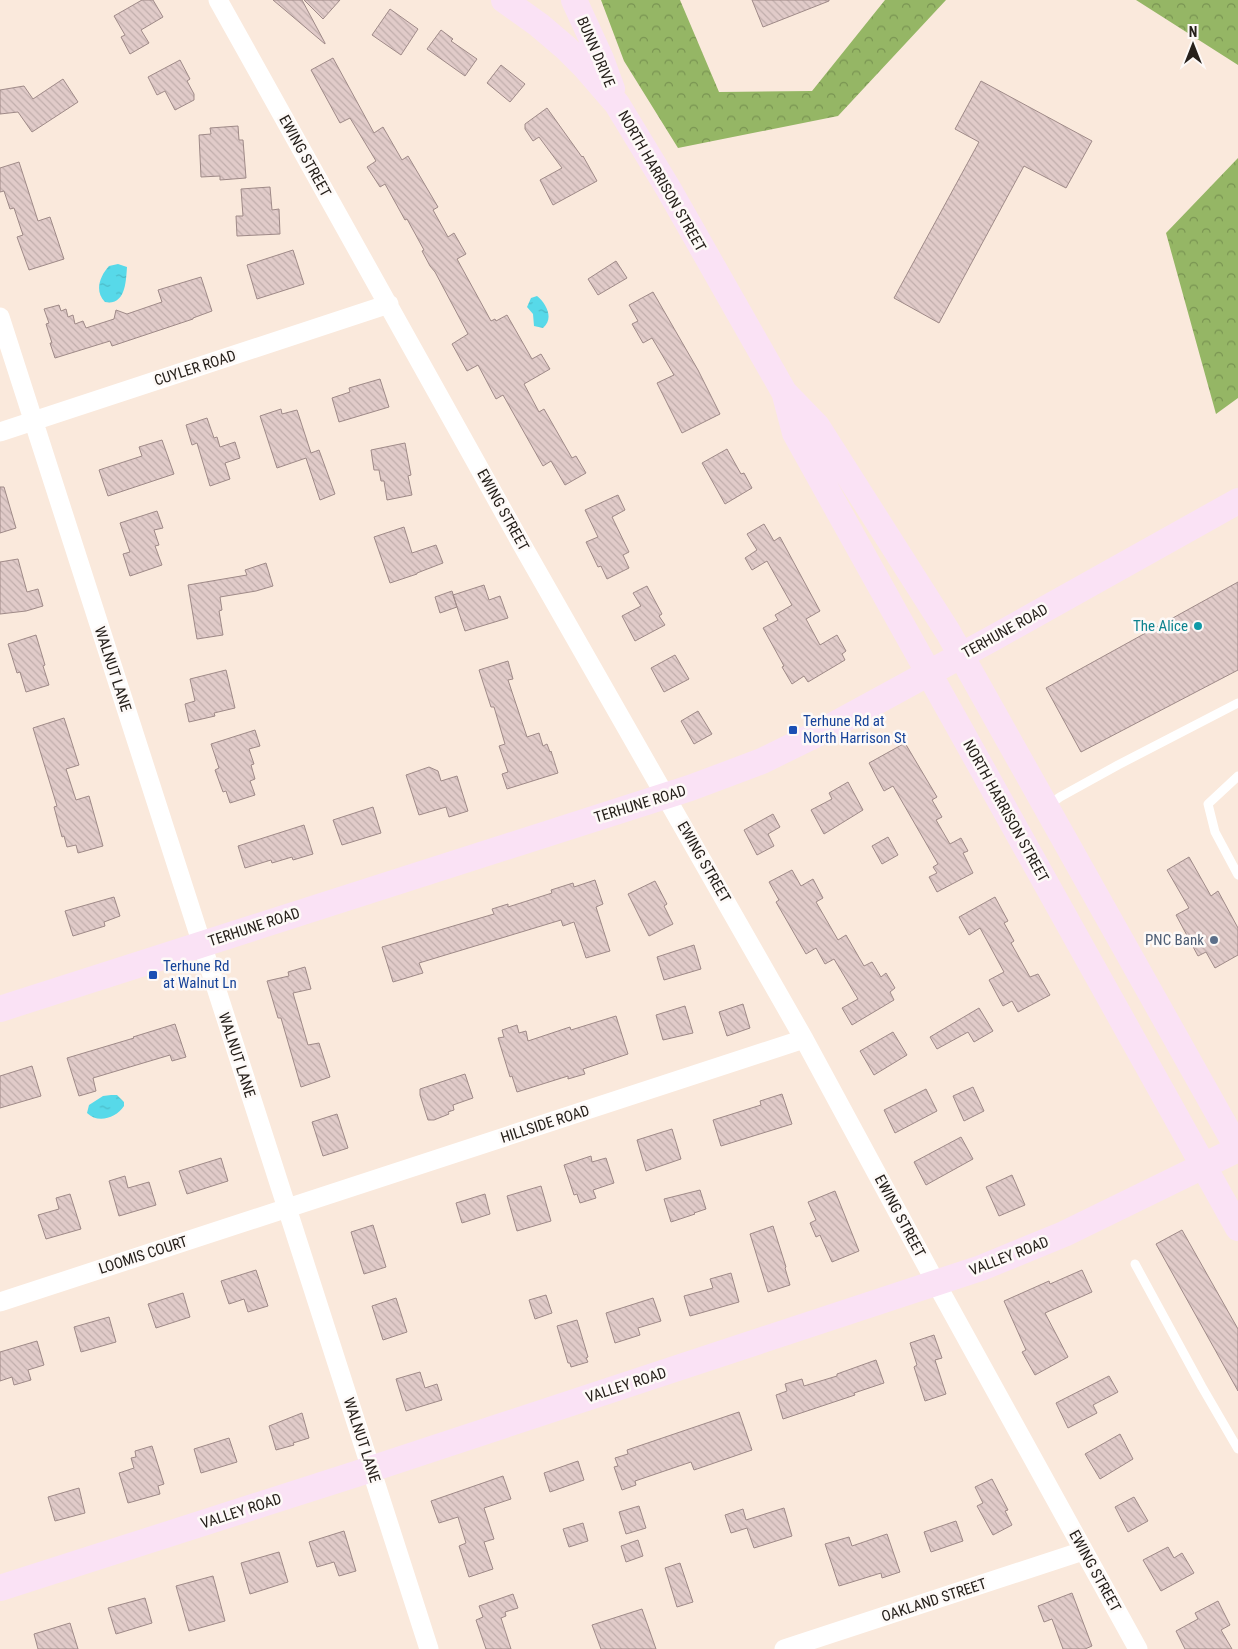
<svg xmlns="http://www.w3.org/2000/svg" width="1238" height="1649" viewBox="0 0 1238 1649" font-family="'Roboto Condensed',sans-serif">
  <defs>
    <pattern id="forest-crowns" width="20" height="18" patternUnits="userSpaceOnUse" patternTransform="scale(1.25)"><rect width="20" height="18" fill="#95b665"/><path d="M2 6a3 3 0 1 1 6 0M12 15a3 3 0 1 1 6 0" fill="none" stroke="#799452"/></pattern>
    <pattern id="water-ripples" width="26" height="14" patternUnits="userSpaceOnUse" patternTransform="scale(1.25)"><rect width="26" height="14" fill="#57d9e9"/><path d="M2 4q2-2 4 0t4 0M15 11q2-2 4 0t4 0" fill="none" stroke="#4cbac7"/></pattern>
    <pattern id="building-back-hatch" width="6" height="6" patternUnits="userSpaceOnUse" patternTransform="scale(1.25)"><rect width="6" height="6" fill="#e1cbc9"/><path d="M-1 5l2 2M0 0l6 6M5-1l2 2" fill="none" stroke="#c1aeac"/></pattern>
  </defs>
  <rect width="100%" height="100%" fill="#fae9dc"/>
  <!-- forest -->
  <path fill="url(#forest-crowns)" d="M601 0H680L719 92 812 91 885 0H946L838 116 678 148 624 61Z
    M1136 0H1238V65Z
    M1238 158V398L1216 414 1166 233Z"/>
  <!-- water -->
  <path fill="url(#water-ripples)" d="M118 264 127 267C126 280 126 306 105 302 94 291 100 276 109 266Z
    M537 296C547 304 554 319 543 328L534 326 533 314 527 307 531 298Z
    M111 1095H117L124 1102V1106C116 1118 98 1124 87 1113L89 1105 103 1096Z"/>
  <!-- building -->
  <path fill="url(#building-back-hatch)" stroke="#9f8a88" d="M142 0H153L163 17 141 30 149 43 130 54 121 37 125 35 114 16Z
    M273 0H302L325 43V44Z
    M304 0H340L323 19Z
    M752 0H829V1L763 27Z
    M390 9 418 29 401 55 372 35Z
    M441 30 453 39 451 41 477 59 465 76 427 49Z
    M333 58 374 133 383 127 402 160 408 156 438 207 433 210 448 237 454 233 466 254 457 259 491 321 495 319 496 321 507 315 532 359 541 354 550 369 524 384 539 412 544 409 572 458 576 456 586 473 565 485 551 461 543 466 503 395 496 399 478 365 467 371 452 344 468 334 435 272 430 266 422 251 424 250 407 219 405 220 385 184 380 187 367 167 376 161 350 118 340 123 311 70Z
    M180 60 190 79 187 81 194 94V100L175 110 165 91 157 95 148 77Z
    M501 65 525 84 510 102 487 83Z
    M63 79 78 102 32 132 18 112 0 114V90L24 86 33 99Z
    M981 81 1092 141 1066 188 1024 166 939 323 894 298 979 142 955 129Z
    M547 108 582 157 583 156 597 181 553 205 540 180 562 168 539 137 533 141 525 129V124Z
    M238 126 239 140H243L246 178 220 180V176L201 177 199 135 211 134 210 128Z
    M19 162 38 221 50 217 64 259 29 270 17 237 23 235 14 208 10 209 4 191 0 192V168Z
    M270 187 272 210 279 209 280 234 237 236 236 216H243L241 189Z
    M293 250 304 284 257 299 247 265Z
    M616 261 627 278 598 295 588 279Z
    M201 277 212 311 193 318V319L112 346 110 341 55 358 50 343H52L46 324 49 323 44 309 59 305 61 311 66 309 68 317 73 315 75 324 83 321 86 328 114 319 116 310 127 314 162 302 158 290Z
    M653 292 698 370 720 414 682 433 657 383 674 375 652 338 643 343 632 324 638 321 629 305Z
    M380 379 389 407 339 422 332 398 350 392 349 388Z
    M281 409 282 414 297 410 311 453 319 450 335 494 320 500 306 458 277 468 260 416Z
    M207 418 214 438 217 437 220 447 235 442 240 458 225 463 230 479 210 486 197 443 192 445 186 425Z
    M162 440 174 474 108 496 99 470 142 456 139 447Z
    M405 443 411 475 408 476 412 495 387 500 384 481H381L379 470H374L371 450Z
    M727 449 741 474 744 473 752 488 725 504 702 463Z
    M0 487H4L16 528 0 533Z
    M618 495 625 510 612 517 629 552 623 555 629 568 607 579 601 566 598 567 586 542 598 537 585 510Z
    M157 511 163 528 154 530 159 545 155 546 162 565 130 576 123 554 130 552 120 523Z
    M764 524 774 541 780 537 820 611 806 619 820 645 837 635 846 651 842 654 845 660 808 682 804 676 792 684 782 667 784 666 763 628 778 620 775 615 792 605 767 561 752 570 745 558 757 550 747 534Z
    M404 527 412 553 436 545 443 563 417 573V574L390 583 374 537Z
    M18 559 27 592 38 589 43 606 26 611 0 614V562Z
    M266 563 273 586 256 591 220 597 222 610 219 611 223 635 197 639 188 585 247 575 245 570Z
    M1238 582V670L1081 752 1046 688Z
    M484 585 489 600 500 596 508 618 465 631 453 595Z
    M647 586 662 614 659 616 665 625 635 641 622 616 641 606 633 593Z
    M452 591 457 607 440 613 435 597Z
    M36 635 45 665 43 666 49 685 26 692 20 672 17 673 8 644Z
    M675 655 689 679 664 692 651 668Z
    M508 661 513 679 508 680 527 737 539 733 543 746 547 744 550 752 551 751 558 773 507 789 502 774 508 772 499 746 505 744 494 707H491L479 670Z
    M226 670 235 708 214 713 215 716 189 722 185 704 195 701 190 679Z
    M698 711 712 734 694 744 681 721Z
    M64 718 79 765 66 769 76 800 89 796 103 846 78 853 76 845 67 847 64 836 62 837 54 807 57 806 33 728Z
    M255 730 260 746 249 749 254 764 251 765 255 779 250 781 255 795 230 803 226 791 223 792 215 770 219 768 211 744Z
    M905 743 937 797 932 800 942 817 936 820 950 844 961 838 968 851 963 853 973 873 937 892 929 877 937 873 933 867 938 864 893 786 884 791 869 763Z
    M429 767 438 771 441 781 457 776 468 811 449 817 446 807 419 815 406 775Z
    M848 782 863 810 824 834 811 810 832 799 829 793Z
    M373 807 381 833 342 845 333 820Z
    M773 814 780 827 768 834 774 846 757 855 744 830Z
    M304 825 313 854 293 860 292 857 272 863 271 860 245 868 238 846Z
    M888 837 898 855 882 864 872 846Z
    M1189 857 1211 896 1218 891 1238 928V955L1215 968 1206 952 1198 956 1176 915 1189 908 1167 870Z
    M792 870 801 886 813 879 823 898 816 902 838 940 846 935 864 966 872 962 881 977 886 973 895 988 890 992 894 1000 852 1025 842 1008 858 999 834 959 825 964 816 948 806 954 776 902 779 900 769 882Z
    M595 880 603 904 596 907 610 951 586 958 574 922 563 926 561 920 419 963 423 973 393 982 382 947 494 914 492 909 508 904V907L552 893 551 890 573 883 574 887Z
    M655 881 667 904 664 906 673 924 649 936 628 894Z
    M114 897 120 916 104 922 105 926 73 936 65 911Z
    M995 897 1008 921 1004 923 1014 941 1011 943 1030 977 1038 974 1050 995 1018 1012 1012 1001 1003 1006 989 980 1004 972 980 928 969 935 959 917Z
    M694 945 701 969 664 980 657 957Z
    M305 967 311 989 293 993 308 1045 319 1043 330 1077 301 1087 281 1018H278L267 981 289 976 288 972Z
    M743 1004 750 1028 727 1036 719 1012Z
    M685 1006 693 1033 663 1040 656 1015Z
    M979 1008 993 1031 974 1042 968 1032 937 1049 930 1037Z
    M616 1016 628 1054 583 1069 585 1074 568 1079V1076L517 1092 512 1076 510 1077 498 1038 504 1037 502 1030 517 1025 519 1033 526 1031 528 1041 570 1027 571 1030Z
    M175 1024 186 1057 172 1061 170 1055 93 1078 96 1091 79 1096 67 1058 134 1038 133 1037Z
    M893 1032 907 1055 874 1075 860 1051Z
    M32 1066 41 1096 0 1108V1076Z
    M465 1074 473 1098 453 1105 454 1110 448 1112 449 1114 434 1120H428L420 1095V1089Z
    M973 1087 984 1111 964 1121 953 1096Z
    M926 1089 937 1111 895 1133 884 1110Z
    M782 1094 792 1124 721 1146 713 1120 761 1105 760 1101Z
    M337 1114 348 1148 323 1156 312 1122Z
    M672 1129 681 1159 646 1171 637 1140Z
    M961 1137 973 1159 926 1185 914 1162Z
    M591 1156 592 1162 606 1158 614 1183 593 1190 596 1198 580 1203 577 1194 574 1195 564 1165Z
    M221 1158 228 1181 187 1194 179 1171Z
    M1012 1175 1025 1205 999 1216 986 1187Z
    M125 1176 128 1188 149 1182 156 1205 119 1216 109 1181Z
    M541 1186 551 1221 517 1231 507 1196Z
    M700 1190 706 1209 694 1213 695 1214 671 1222 664 1199Z
    M835 1191 859 1251 832 1262 820 1235 816 1237 810 1223 816 1220 808 1202Z
    M70 1194 81 1229 46 1239 38 1215 59 1209 56 1198Z
    M485 1194 490 1214 462 1223 456 1203Z
    M373 1225 386 1267 364 1274 351 1232Z
    M773 1226 786 1267 785 1268 790 1285 768 1292 750 1234Z
    M1182 1230 1238 1329V1391L1156 1244Z
    M256 1270 268 1306 248 1312 244 1299 229 1304 221 1281Z
    M1082 1270 1092 1292 1045 1313 1068 1357 1035 1375 1022 1352 1026 1350 1004 1301 1049 1281 1050 1284Z
    M731 1273 739 1302 690 1316 684 1296 713 1288 710 1279Z
    M183 1293 190 1317 156 1328 148 1304Z
    M546 1295 552 1313 535 1319 529 1300Z
    M396 1298 407 1332 383 1340 372 1306Z
    M653 1298 661 1321 638 1328 640 1335 615 1343 606 1313Z
    M109 1317 116 1342 81 1352 74 1327Z
    M577 1320 588 1357 586 1358 588 1362 571 1367 570 1363H568L557 1326Z
    M934 1335 942 1358 935 1360 946 1394 925 1401 914 1367 917 1365 910 1343Z
    M37 1341 44 1365 28 1370 31 1380 14 1385 12 1377 0 1381V1352Z
    M876 1360 884 1383 854 1393 855 1395 783 1419 776 1395 787 1391 785 1384 802 1379 804 1386 837 1376V1374Z
    M420 1372 425 1388 437 1384 442 1400 406 1411 396 1379Z
    M1109 1376 1118 1392 1093 1405 1097 1413 1068 1428 1056 1403Z
    M739 1412 752 1450 694 1470 691 1462 635 1481 636 1485 622 1490 614 1467 618 1466 615 1458 628 1454 627 1450Z
    M302 1413 309 1438 293 1443 294 1445 276 1450 269 1426Z
    M1120 1434 1133 1459 1100 1479 1085 1454Z
    M229 1438 237 1462 201 1473 194 1449Z
    M152 1446 164 1484 158 1486 160 1494 128 1503 119 1473 134 1468 131 1458 136 1457 135 1451Z
    M578 1461 584 1480 550 1492 544 1473Z
    M503 1476 511 1499 484 1508 494 1539 484 1542 493 1569 469 1577 459 1546 466 1543 458 1517 439 1523 431 1501Z
    M992 1479 1008 1510 1005 1511 1012 1525 993 1535 977 1506 983 1503 975 1487Z
    M79 1488 85 1513 55 1521 48 1497Z
    M1134 1497 1148 1521 1128 1532 1115 1507Z
    M639 1506 646 1528 626 1534 619 1512Z
    M784 1508 792 1536 754 1548 747 1528 731 1533 725 1515 743 1509 746 1520Z
    M956 1521 963 1541 931 1552 924 1532Z
    M583 1523 588 1541 569 1547 563 1529Z
    M344 1531 356 1571 339 1576 334 1562 317 1567 309 1542Z
    M887 1534 900 1572 882 1578 881 1573 839 1586 825 1544 849 1537 852 1546Z
    M638 1540 643 1556 626 1562 621 1546Z
    M1168 1547 1174 1558 1182 1553 1194 1573 1161 1591 1143 1560Z
    M279 1552 288 1582 250 1594 241 1563Z
    M680 1563 693 1602 677 1607 665 1568Z
    M213 1576 225 1621 189 1631 176 1586Z
    M1072 1593 1092 1646 1085 1649H1063L1052 1619 1044 1622 1038 1606Z
    M513 1594 518 1608 505 1612 506 1616 501 1618 511 1649H486L476 1620 483 1617 479 1606Z
    M145 1598 152 1623 116 1634 108 1608Z
    M1218 1601 1230 1625 1221 1630 1232 1649H1185L1176 1631 1198 1619 1195 1613Z
    M642 1609 656 1649H601L592 1625Z
    M70 1623 78 1649H38L34 1634Z"/>
  <g fill="none" stroke-linecap="round" stroke-linejoin="round">
    <!-- lane -->
    <path stroke="#fff" stroke-width="9" d="M1238 776 1208 804 1215 832 1238 875
      M1049 805 1060 797 1118 765 1238 703
      M1135 1264 1202 1387 1238 1449"/>
    <!-- street -->
    <path stroke="#fff" stroke-width="19" d="M218 0 521 543 804 1039 936 1283 1138 1649
      M0 317 429 1649
      M0 432 389 304
      M0 1302 804 1039
      M784 1649 1083 1551"/>
    <!-- secondary -->
    <path stroke="#fae2f5" stroke-width="26" d="M504 0 539 25 566 48 584 66 617 104 668 188 784 392 817 426 948 632 1238 1149
      M574 0 601 59 612 89
      M785 395 795 433 1238 1228
      M0 1009 690 788 762 761 819 733 995 637 1238 501
      M0 1588 356 1474 981 1268 1064 1234 1238 1149"/>
  </g>
  <!-- markers -->
  <circle fill="#0f9aa8" stroke="#fdf9f7" stroke-width="2" cx="1198" cy="626" r="5"/>
  <g fill="#1a4fb4" stroke="#fdf9f7" stroke-width="2">
    <rect x="788" y="725" width="10" height="10" rx="2.5"/>
    <rect x="148" y="970" width="10" height="10" rx="2.5"/>
  </g>
  <circle fill="#5c6f8a" stroke="#fdf9f7" stroke-width="2" cx="1214" cy="940" r="5"/>
  <g text-anchor="middle" stroke-width="5" stroke-linejoin="round" paint-order="stroke">
    <!-- street labels -->
    <g font-size="15" fill="#26201b" stroke="#fdf9f7">
      <text transform="translate(596 52) rotate(67)" y="5">BUNN DRIVE</text>
      <text transform="translate(305 156) rotate(61)" y="5">EWING STREET</text>
      <text transform="translate(662 181) rotate(60)" y="5">NORTH HARRISON STREET</text>
      <text transform="translate(195 368) rotate(-18)" y="5">CUYLER ROAD</text>
      <text transform="translate(503 510) rotate(61)" y="5">EWING STREET</text>
      <text transform="translate(1005 631) rotate(-29)" y="5">TERHUNE ROAD</text>
      <text transform="translate(113 669) rotate(72)" y="5">WALNUT LANE</text>
      <text transform="translate(640 804) rotate(-17)" y="5">TERHUNE ROAD</text>
      <text transform="translate(1006 811) rotate(61)" y="5">NORTH HARRISON STREET</text>
      <text transform="translate(704 862) rotate(60)" y="5">EWING STREET</text>
      <text transform="translate(254 927) rotate(-18)" y="5">TERHUNE ROAD</text>
      <text transform="translate(237 1055) rotate(72)" y="5">WALNUT LANE</text>
      <text transform="translate(545 1124) rotate(-18)" y="5">HILLSIDE ROAD</text>
      <text transform="translate(900 1216) rotate(62)" y="5">EWING STREET</text>
      <text transform="translate(143 1255) rotate(-18)" y="5">LOOMIS COURT</text>
      <text transform="translate(1009 1256) rotate(-21)" y="5">VALLEY ROAD</text>
      <text transform="translate(626 1385) rotate(-18)" y="5">VALLEY ROAD</text>
      <text transform="translate(362 1440) rotate(72)" y="5">WALNUT LANE</text>
      <text transform="translate(241 1511) rotate(-18)" y="5">VALLEY ROAD</text>
      <text transform="translate(1095 1571) rotate(61)" y="5">EWING STREET</text>
      <text transform="translate(934 1600) rotate(-18)" y="5">OAKLAND STREET</text>
    </g>
    <!-- culture labels -->
    <g font-size="15" fill="#0d838f" stroke="#fdf9f7" text-anchor="end">
      <text x="1188" y="631">The Alice</text>
    </g>
    <!-- transit labels -->
    <g font-size="15" fill="#164399" stroke="#fdf9f7" text-anchor="start">
      <text x="803" y="726">Terhune Rd at<tspan x="803" dy="17">North Harrison St</tspan></text>
      <text x="163" y="971">Terhune Rd<tspan x="163" dy="17">at Walnut Ln</tspan></text>
    </g>
    <!-- service labels -->
    <g font-size="15" fill="#4e5e75" stroke="#fdf9f7" text-anchor="end">
      <text x="1204" y="945">PNC Bank</text>
    </g>
  </g>
  <!-- north arrow -->
  <g transform="translate(1193 45)" stroke="#fdf9f7" stroke-width="4" paint-order="stroke">
  <path d="M0-4L9 19L0 12L-9 19Z" fill="#26201b"/>
  <text y="-8" font-size="14" font-weight="bold" text-anchor="middle" fill="#26201b">N</text>
  </g>
</svg>
